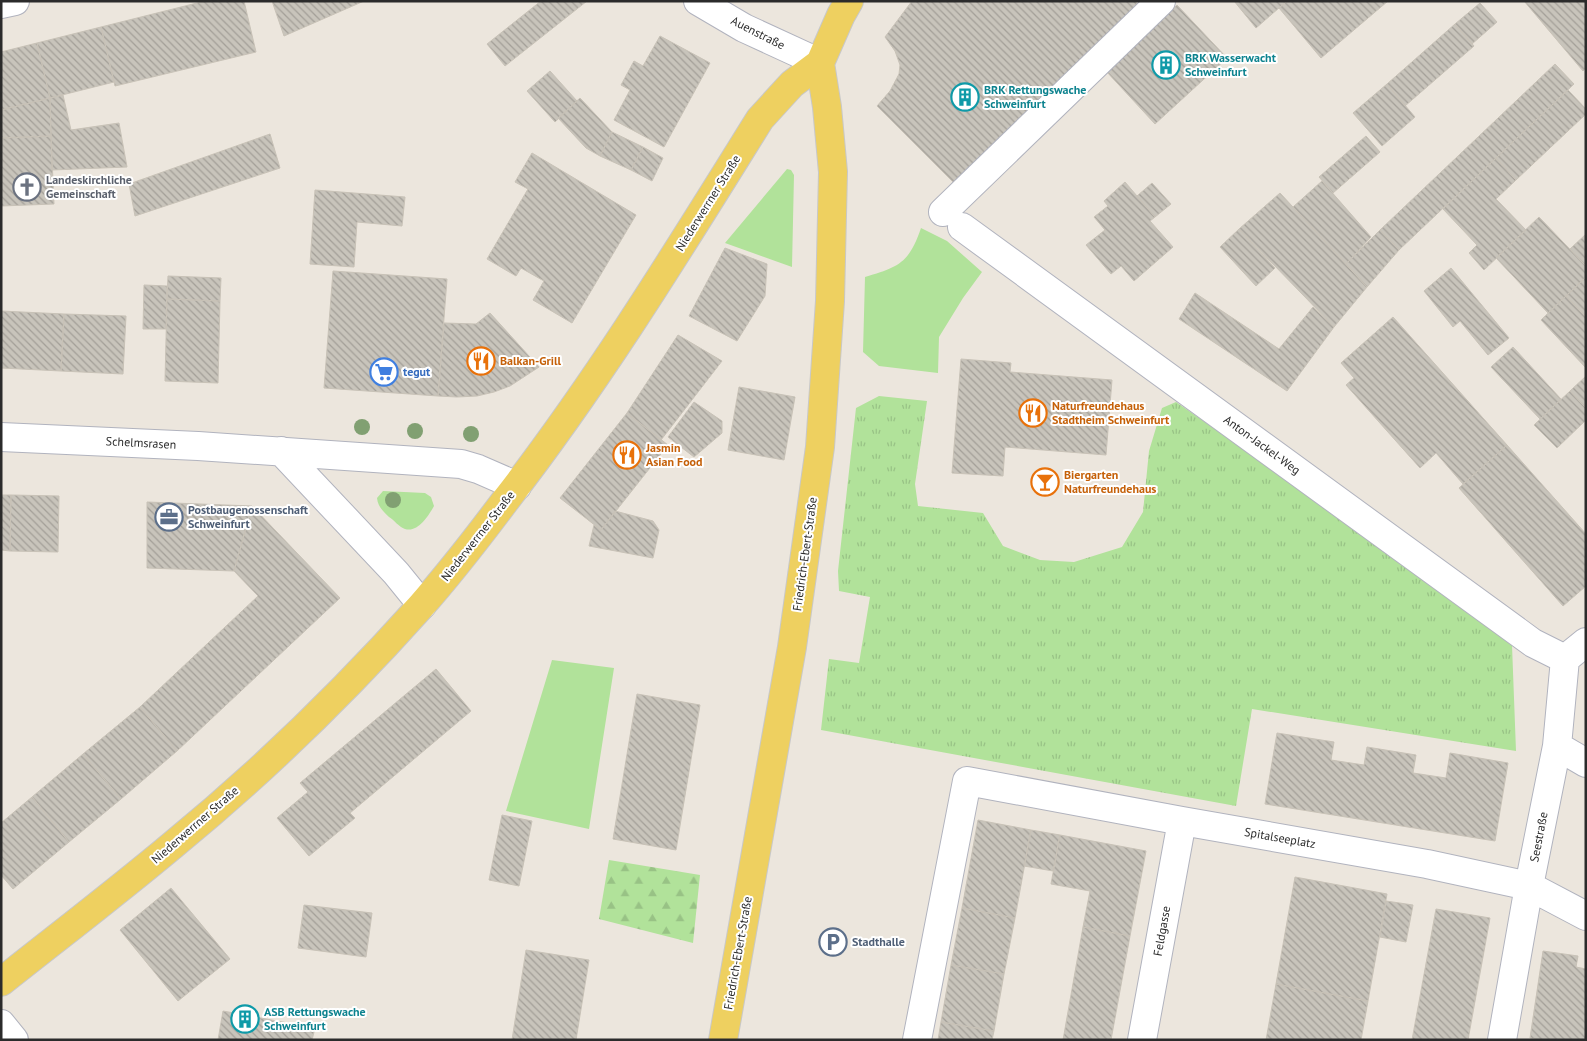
<svg xmlns="http://www.w3.org/2000/svg" width="1587" height="1041" viewBox="0 0 1587 1041" font-family="'PT Sans',sans-serif">
  <defs>
    <pattern id="forest-firs" width="22" height="20" patternUnits="userSpaceOnUse" patternTransform="scale(1.25)"><rect width="22" height="20" fill="#b1e29a"/><path d="M5 1l3.5 6h-7zM16 11l3.5 6h-7z" fill="#98c285"/></pattern>
    <pattern id="park-tufts" width="24" height="20" patternUnits="userSpaceOnUse" patternTransform="scale(1.25)"><rect width="24" height="20" fill="#b1e29a"/><path d="M3 7l-1-3M5 7V3M7 7l1-3M15 17l-1-3M17 17v-4M19 17l1-3" fill="none" stroke="#98c285"/></pattern>
    <pattern id="building-back-hatch" width="6" height="6" patternUnits="userSpaceOnUse" patternTransform="scale(1.25)"><rect width="6" height="6" fill="#c8c4bb"/><path d="M-1 5l2 2M0 0l6 6M5-1l2 2" fill="none" stroke="#a39f98"/></pattern>
  </defs>
  <rect width="100%" height="100%" fill="#ece6dd"/>
  <!-- grass -->
  <path fill="#b1e29a" d="M787 169 791 170 794 175 792 267 725 243Z
    M921 228 947 241 982 272 963 298 939 337 938 373 879 366 863 352 865 277C899 267 909 263 921 228Z
    M383 491 425 493 431 497 434 506C429 515 418 533 405 529 399 527 394 520 389 517 383 511 378 507 377 498Z
    M552 660 614 668 589 829 506 811Z"/>
  <!-- forest -->
  <path fill="url(#forest-firs)" d="M609 860 700 875 693 943 599 919Z"/>
  <!-- park -->
  <path fill="url(#park-tufts)" d="M879 396 927 401 915 484 918 506 983 513 1003 546 1040 560 1074 562 1122 547 1143 512 1149 451 1162 408 1176 402 1293 483 1512 645 1516 751 1252 709 1236 806 821 730 829 659 859 663 870 597 839 591 838 571 856 408Z"/>
  <!-- building -->
  <path fill="url(#building-back-hatch)" stroke="#c8c2b7" d="M205 1H244L256 52 115 86 101 27Z
    M272 1H364L284 36Z
    M541 1H587L505 66 487 44Z
    M912 1H1135L1138 5 955 184 877 106 890 91 899 74 900 65 895 51 885 37Z
    M1234 1H1287L1256 28Z
    M1287 1H1388L1321 58 1279 8Z
    M1524 1H1586V68L1583 71Z
    M1480 3 1497 22 1472 44 1455 24Z
    M1177 5 1227 58 1155 124 1106 71Z
    M1455 24 1474 46 1405 106 1387 84Z
    M101 27 114 82 50 98 37 43Z
    M660 36 710 63 664 147 614 120 630 90 621 85 634 61 643 66Z
    M37 43 50 98 1 110V52Z
    M1555 64 1574 84 1399 250 1380 230Z
    M550 71 577 101 555 122 527 91Z
    M1387 84 1415 117 1382 146 1353 113Z
    M1568 90 1586 109V114L1516 180 1496 158Z
    M63 95 71 130 119 123 127 167 52 170 50 98Z
    M50 98 51 136 1 138V110Z
    M580 98 612 132 600 156 586 148 558 118Z
    M612 132 643 147 631 170 600 156Z
    M270 134 280 168 135 216 129 184Z
    M51 136 54 204 1 206V138Z
    M1366 136 1380 152 1333 193 1319 177Z
    M643 147 663 158 652 181 631 170Z
    M532 153 636 215 572 323 533 300 544 281 521 268 516 276 487 259 528 189 515 182Z
    M1496 158 1516 180 1496 199 1526 230 1484 270 1469 253 1477 245 1443 209Z
    M1322 181 1371 237 1346 264 1293 207Z
    M1125 182 1155 217 1150 221 1173 247 1134 281 1121 266 1111 274 1086 245 1105 230 1094 217 1108 206 1104 201Z
    M1152 183 1171 204 1155 217 1137 196Z
    M315 190 405 197 402 226 357 222 354 267 310 264Z
    M1280 193 1367 287 1334 327 1239 229Z
    M1539 217 1586 266V277L1548 313 1496 258Z
    M1239 229 1275 268 1256 286 1220 247Z
    M1380 230 1399 250 1367 287 1346 264Z
    M1586 234V266L1570 249Z
    M725 248 767 264 765 296 737 341 689 316Z
    M1451 268 1509 338 1488 355 1460 321 1453 327 1424 291Z
    M333 271 447 279 438 396 324 388Z
    M168 276 221 278 220 301 167 299Z
    M1586 277V317L1566 296Z
    M144 285 167 286 166 329H143Z
    M1195 293 1279 349 1313 307 1334 327 1287 391 1179 319Z
    M1566 296 1586 317V368L1541 320Z
    M167 299 220 301 218 383 165 381Z
    M1 311 64 314 61 371 1 368Z
    M490 313 539 367 510 386 494 392 477 396 457 397 438 396 444 323 476 324Z
    M64 314 126 316 123 374 61 371Z
    M1393 317 1507 445 1463 484 1436 453 1420 468 1346 385 1354 378 1341 363Z
    M678 335 722 361 661 440 627 413Z
    M1513 347 1561 399 1540 419 1491 367Z
    M961 359 1011 363 1010 372 1112 380 1106 455 1005 447 1003 476 952 473Z
    M1586 376V408L1570 391Z
    M739 387 795 397 784 460 728 450Z
    M1570 391 1586 408V420L1557 448 1534 425Z
    M694 402 722 421V433L694 457 668 437Z
    M627 413 668 445 601 530 560 498Z
    M1507 445 1586 534V586L1563 606 1459 488Z
    M1 495H11L10 551 1 550Z
    M11 495 59 496 58 552 10 551Z
    M147 502 252 506 234 571 147 568Z
    M252 506 340 598 177 751 140 707 258 596 234 571Z
    M615 511 653 521 659 530 653 558 589 546 594 525 601 530Z
    M436 669 471 711 350 813 355 818 309 856 277 818 308 792 300 783Z
    M637 694 700 705 676 850 613 839Z
    M140 707 177 751 121 799 83 754Z
    M1277 733 1334 742 1331 760 1364 765 1367 747 1416 755 1413 773 1446 778 1450 753 1508 763 1495 841 1265 804Z
    M83 754 121 799 69 842 32 797Z
    M32 797 69 842 13 889 1 875V823Z
    M502 815 532 821 519 886 489 880Z
    M978 820 1031 830 1015 918 962 908Z
    M1031 830 1060 835 1053 871 1024 866Z
    M1060 835 1146 851 1130 936 1083 927 1090 891 1051 884Z
    M1295 877 1387 894 1368 1001 1276 984Z
    M171 888 230 959 178 1001 120 930Z
    M1386 901 1413 905 1406 942 1380 937Z
    M304 905 372 913 366 957 298 948Z
    M962 908 1015 918 1004 974 951 965Z
    M1436 909 1490 918 1468 1040H1412Z
    M1083 927 1130 936 1111 1040H1063Z
    M526 950 589 960 576 1040H512Z
    M1543 951 1578 956 1576 967 1586 969V1040H1541L1530 1038Z
    M951 965 1004 974 994 1031 941 1022Z
    M1276 984 1368 1001 1361 1040H1266Z
    M223 1011 315 1028 312 1040H218Z
    M941 1022 994 1031 992 1040H938Z"/>
  <g fill="none" stroke-linecap="round" stroke-linejoin="round">
    <!-- minor casing -->
    <g stroke="#b1b3be" stroke-width="30">
      <path id="minor" d="M698 1 744 28 820 63
        M1 4 15 1
        M943 212 1161 1
        M962 227 1533 643 1565 659
        M1 437 198 446 461 464 478 469 517 486
        M281 451 396 573 422 605
        M1557 746 1586 763
        M1 1024 14 1040
        M917 1040 967 781 1182 821 1427 864 1529 886 1586 916
        M1142 1040 1182 821
        M1502 1040 1529 886 1557 746 1565 659 1586 642"/>
    </g>
    <!-- major casing -->
    <g stroke="#c8c8c8" stroke-width="30">
      <path id="major" d="M1 982C59 936 118 891 174 844 263 771 345 691 421 606 451 572 478 537 505 501 599 380 679 249 760 119L792 84 820 63 841 15 849 1
        M723 1040 792 647 820 447 830 301 833 172 827 107 820 63"/>
    </g>
    <!-- minor -->
    <use href="#minor" stroke="#fff" stroke-width="28"/>
    <!-- major -->
    <use href="#major" stroke="#eed060" stroke-width="28"/>
  </g>
  <!-- trees -->
  <g fill="#81a072">
    <circle cx="362" cy="427" r="8"/>
    <circle cx="415" cy="431" r="8"/>
    <circle cx="471" cy="434" r="8"/>
    <circle cx="393" cy="500" r="8"/>
  </g>
  <!-- icons -->
  <defs>
    <g id="building-ring" transform="scale(1.4375)"><circle r="9.5" fill="#fff" stroke="#0f9aa8" stroke-width="1.5"/><path d="M-4-6H4V6H1V3H-1V6H-4ZM-2.5-4.3h1.7v1.8h-1.7ZM.8-4.3h1.7v1.8H.8ZM-2.5-1h1.7V.8h-1.7ZM.8-1h1.7V.8H.8Z" fill="#0f9aa8"/></g>
    <g id="church-ring" transform="scale(1.4375)"><circle r="9.5" fill="#fff" stroke="#6b7280" stroke-width="1.5"/><path d="M-1.2-6h2.4v3.5h3.3v2.4h-3.3V6h-2.4V-.1h-3.3v-2.4h3.3Z" fill="#6b7280"/></g>
    <g id="restaurant-ring" transform="scale(1.4375)"><circle r="9.5" fill="#fff" stroke="#e8710a" stroke-width="1.5"/><path d="M-5-6h1v4h1v-4h1v4h1v-4h1v5L-1.5 .5V6h-2V.5L-5-1ZM5-6V6H3V1.5H1.5Q1.5-4 5-6Z" fill="#e8710a"/></g>
    <g id="supermarket-ring" transform="scale(1.4375)"><circle r="9.5" fill="#fff" stroke="#3f7fe0" stroke-width="1.5"/><path d="M-6-5.5h2.5l.6 2H6L4.5 2H-2.5L-4.4-4H-6ZM-1.5 3.2a1.3 1.3 0 1 0 .1 0ZM3 3.2a1.3 1.3 0 1 0 .1 0Z" fill="#3f7fe0"/></g>
    <g id="bar-ring" transform="scale(1.4375)"><circle r="9.5" fill="#fff" stroke="#e8710a" stroke-width="1.5"/><path d="M-6-5H6L.8 .8V4.5H3.5V6h-7V4.5H-.8V.8Z" fill="#e8710a"/></g>
    <g id="office-ring" transform="scale(1.4375)"><circle r="9.5" fill="#fff" stroke="#5c6f8a" stroke-width="1.5"/><path d="M-6-3h4V-5.5h4V-3h4V5H-6ZM-1-4.5V-3h2v-1.5ZM-6 0V1H6V0Z" fill="#5c6f8a"/></g>
    <g id="parking-ring" transform="scale(1.4375)"><circle r="9.5" fill="#fff" stroke="#5c6f8a" stroke-width="1.5"/><path d="M-3.5-5.5H1a3.5 3.5 0 0 1 0 7H-1V5.5H-3.5ZM-1-3.4V-.6H.8a1.4 1.4 0 0 0 0-2.8Z" fill="#5c6f8a"/></g>
  </defs>
  <g fill-rule="evenodd">
    <use href="#building-ring" x="1166" y="65"/>
    <use href="#building-ring" x="965" y="97"/>
    <use href="#church-ring" x="27" y="187"/>
    <use href="#restaurant-ring" x="481" y="361"/>
    <use href="#supermarket-ring" x="384" y="372"/>
    <use href="#restaurant-ring" x="1033" y="413"/>
    <use href="#restaurant-ring" x="627" y="455"/>
    <use href="#bar-ring" x="1045" y="482"/>
    <use href="#office-ring" x="169" y="517"/>
    <use href="#parking-ring" x="833" y="942"/>
    <use href="#building-ring" x="245" y="1019"/>
  </g>
  <g text-anchor="middle" stroke-width="4" stroke-linejoin="round" paint-order="stroke">
    <!-- street labels -->
    <g font-size="12" fill="#2b2b2b" stroke="#fff">
      <text transform="translate(758 33) rotate(27)" y="4">Auenstraße</text>
      <text transform="translate(708 203) rotate(-58)" y="4">Niederwerrner Straße</text>
      <text transform="translate(141 443) rotate(3)" y="4">Schelmsrasen</text>
      <text transform="translate(1262 445) rotate(36)" y="4">Anton-Jackel-Weg</text>
      <text transform="translate(478 536) rotate(-52)" y="4">Niederwerrner Straße</text>
      <text transform="translate(805 554) rotate(-82)" y="4">Friedrich-Ebert-Straße</text>
      <text transform="translate(195 825) rotate(-41)" y="4">Niederwerrner Straße</text>
      <text transform="translate(1539 837) rotate(-79)" y="4">Seestraße</text>
      <text transform="translate(1280 838) rotate(10)" y="4">Spitalseeplatz</text>
      <text transform="translate(1162 931) rotate(-80)" y="4">Feldgasse</text>
      <text transform="translate(738 953) rotate(-80)" y="4">Friedrich-Ebert-Straße</text>
    </g>
    <!-- culture labels -->
    <g font-size="12" font-weight="bold" fill="#0d838f" stroke="#fff" text-anchor="start">
      <text x="1185" y="62">BRK Wasserwacht<tspan x="1185" dy="14">Schweinfurt</tspan></text>
      <text x="984" y="94">BRK Rettungswache<tspan x="984" dy="14">Schweinfurt</tspan></text>
      <text x="264" y="1016">ASB Rettungswache<tspan x="264" dy="14">Schweinfurt</tspan></text>
    </g>
    <!-- worship labels -->
    <g font-size="12" font-weight="bold" fill="#5b616d" stroke="#fff" text-anchor="start">
      <text x="46" y="184">Landeskirchliche<tspan x="46" dy="14">Gemeinschaft</tspan></text>
    </g>
    <!-- food labels -->
    <g font-size="12" font-weight="bold" fill="#c56008" stroke="#fff" text-anchor="start">
      <text x="500" y="365">Balkan-Grill</text>
      <text x="1052" y="410">Naturfreundehaus<tspan x="1052" dy="14">Stadtheim Schweinfurt</tspan></text>
      <text x="646" y="452">Jasmin<tspan x="646" dy="14">Asian Food</tspan></text>
      <text x="1064" y="479">Biergarten<tspan x="1064" dy="14">Naturfreundehaus</tspan></text>
    </g>
    <!-- shop labels -->
    <g font-size="12" font-weight="bold" fill="#366cbe" stroke="#fff" text-anchor="start">
      <text x="403" y="376">tegut</text>
    </g>
    <!-- service labels -->
    <g font-size="12" font-weight="bold" fill="#4e5e75" stroke="#fff" text-anchor="start">
      <text x="188" y="514">Postbaugenossenschaft<tspan x="188" dy="14">Schweinfurt</tspan></text>
      <text x="852" y="946">Stadthalle</text>
    </g>
  </g>
  <!-- border -->
  <rect width="1587" height="1041" fill="none" stroke="#2b2b2b" stroke-width="5"/>
</svg>
